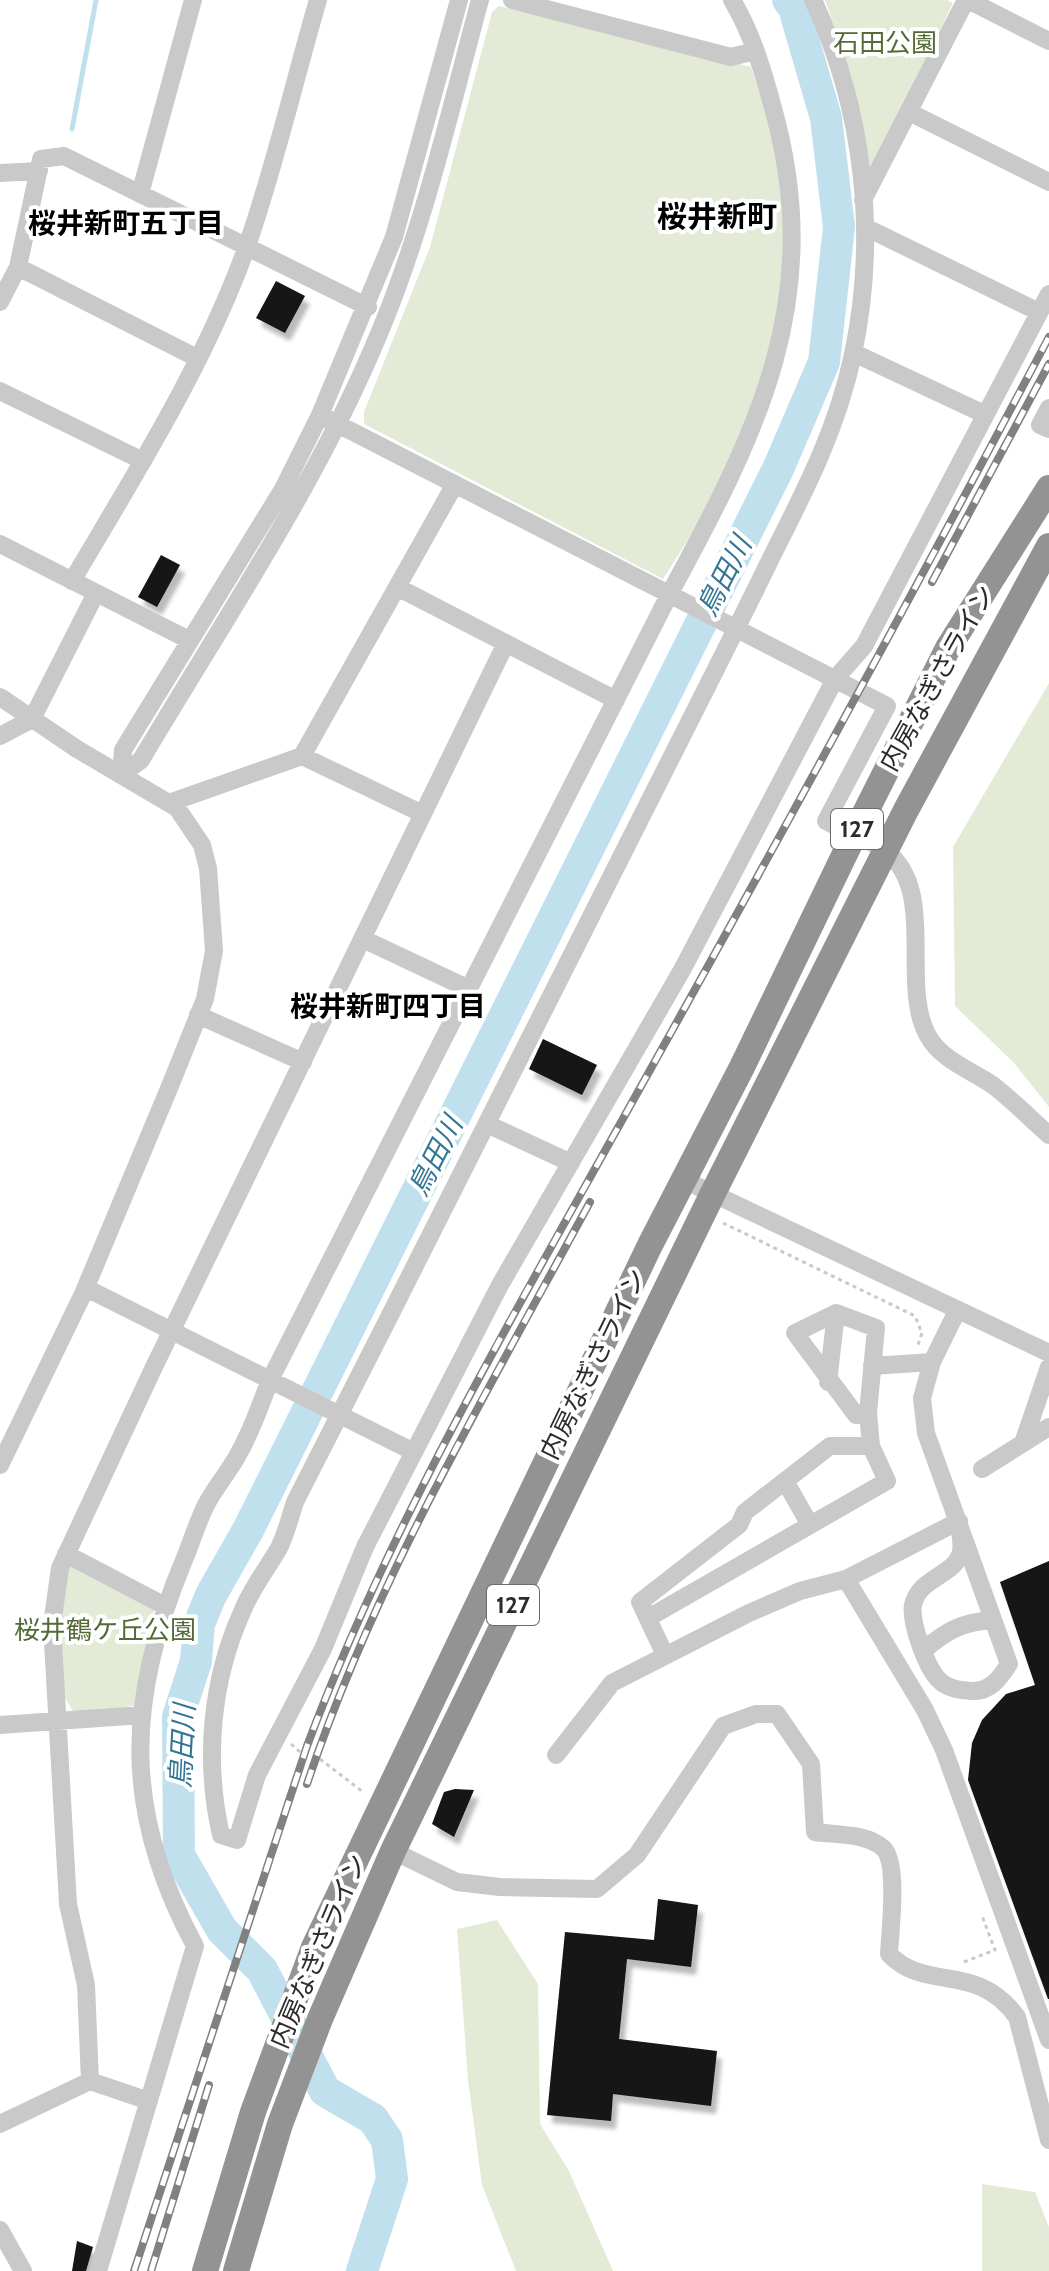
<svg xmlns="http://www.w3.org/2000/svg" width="1049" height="2271" viewBox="0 0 1049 2271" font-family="Cabin,'Noto Sans JP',sans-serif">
  <defs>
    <filter id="shadow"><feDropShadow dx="5" dy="8" stdDeviation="2" flood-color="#0004"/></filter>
  </defs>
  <rect width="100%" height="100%" fill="#fff"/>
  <!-- green -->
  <path fill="#e3ebd7" d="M825 0H947L953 3 870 176 852 78Z
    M499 6 751 67 777 145 786 263 769 370 728 477 663 579 364 424V412L430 247 492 12Z
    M1049 683V1107L1014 1063 955 1006 953 847Z
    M71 1562 155 1604 138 1705 75 1715 63 1694 57 1599Z
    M497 1920 538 1984 540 2124 569 2171 613 2271H516L482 2185 468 2080 457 1929Z
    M982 2184 1035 2192 1049 2227V2271H982Z"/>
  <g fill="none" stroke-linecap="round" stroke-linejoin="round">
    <!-- stream -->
    <path stroke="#c1e0ee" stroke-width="5" d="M72 129 96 0"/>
    <!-- river -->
    <path stroke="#c1e0ee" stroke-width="32" d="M362 2271 392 2179 387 2140 373 2119 325 2091 262 1970 222 1930 179 1855 178 1717 196 1661 199 1624 211 1595 248 1530 778 469 824 362 839 227 826 118 794 8 788 0"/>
  </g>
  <!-- building -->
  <path fill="#131313" filter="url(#shadow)" d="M276 281 305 296 285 333 256 318Z
    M161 555 180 565 157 607 138 597Z
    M543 1039 597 1065 582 1095 529 1069Z
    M1049 1561V1999H1048L968 1780 972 1743 982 1720 1006 1694 1035 1685 1000 1582Z
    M455 1789 474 1790 454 1837 432 1824 444 1792Z
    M658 1899 698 1905 691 1967 627 1959 619 2039 717 2051 711 2106 613 2094 611 2121 547 2115 565 1932 654 1940Z
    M77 2241 93 2247 86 2271H72Z"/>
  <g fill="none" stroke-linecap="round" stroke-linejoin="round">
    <!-- path -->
    <path stroke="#c9c9c9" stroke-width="3" stroke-dasharray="4 4" stroke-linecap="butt" d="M723 1223 915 1316 922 1333 918 1345
      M291 1744 300 1752
      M320 1759 363 1792
      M964 1962 995 1950 982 1916"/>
    <!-- minor -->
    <path stroke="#c9c9c9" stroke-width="18" d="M512 0 731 57 755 51
      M813 0C864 109 878 236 853 354 838 426 807 487 774 552 739 624 703 695 667 766 544 1011 420 1257 295 1502 290 1517 286 1534 279 1548 267 1569 251 1589 242 1612 211 1681 204 1761 221 1835L237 1840 257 1775 323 1649 365 1547 414 1452 500 1285 682 970 835 679 864 646 1049 294
      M968 0 1049 41
      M909 112 1049 182
      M0 173 39 171
      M140 194 193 0
      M863 200 966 0
      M865 227 1039 312
      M18 267 197 358
      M0 302 18 267 41 159 64 156 368 307
      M854 353 984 414
      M0 391 143 461
      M1049 408 1040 425 1049 429
      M320 415 887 706 826 821C845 832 870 839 887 852 937 892 900 983 927 1034 940 1060 971 1070 994 1086 1013 1101 1031 1119 1049 1135
      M0 544 189 640
      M72 581C135 474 205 364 247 246 275 166 294 82 318 0
      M397 587 616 700
      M0 697 77 749 177 808 202 845 208 868 214 951 205 999 170 1086 83 1294 0 1465
      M0 736 32 719 96 593
      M302 756 423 814
      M121 775 141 760C228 613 327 469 389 309 428 209 452 103 480 0
      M121 775 123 750 283 489 320 415 394 237 459 0
      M169 803 302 756 455 484
      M363 939 469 989
      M198 1015 303 1062
      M487 1124 571 1163
      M682 1179 1049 1353
      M86 1288 414 1452
      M957 1311 932 1362 922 1398 926 1433 1009 1664C1000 1678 990 1692 972 1691 960 1690 947 1689 938 1679 926 1666 910 1622 913 1605 919 1577 955 1576 961 1552 963 1543 959 1530 959 1521
      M872 1366 932 1362
      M828 1382 836 1313
      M868 1413 856 1415 795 1333 836 1313 876 1328 868 1413 871 1446
      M1023 1443 1049 1367
      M982 1469 1049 1427
      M785 1481 810 1525
      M959 1521 846 1579 925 1710 944 1750 1049 2040
      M66 1554 165 1606
      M648 1618 887 1481 871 1446H830L745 1512 739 1525 640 1602 665 1655
      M924 1650C947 1630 963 1622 993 1620
      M0 1725 142 1715
      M556 1755 612 1683 749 1613 800 1591 846 1579
      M393 1851 457 1882 500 1887 597 1889 637 1855 723 1726 756 1714H777L811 1764 815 1832C836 1835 866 1833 883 1848 899 1862 890 1932 889 1954 926 1993 977 1961 1017 2017L1049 2140
      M90 2081 86 1985 68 1904 52 1625 60 1568 153 1369 506 643
      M0 2124 90 2081 149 2101
      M0 2230 23 2271
      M98 2271 195 1946C122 1811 126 1699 184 1560 192 1541 198 1520 207 1503 217 1485 231 1469 240 1451 253 1428 261 1402 271 1378L670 593C758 431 826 298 773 108 763 71 752 33 732 0"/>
    <!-- highway -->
    <path stroke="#939393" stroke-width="26" d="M205 2271 253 2112 314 1947 650 1245 742 1067 853 837 948 648 1049 488
      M236 2271 280 2124 320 2019 393 1851 712 1195 906 810 1049 546"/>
    <!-- rail casing -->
    <g stroke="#818181" stroke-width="8">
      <path id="rail" d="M932 582 1049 364
        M307 1784C375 1580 488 1391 590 1202
        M134 2271 307 1746C392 1519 518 1308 635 1097 776 845 914 592 1049 337
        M151 2271 209 2085"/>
    </g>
    <!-- rail -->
    <use href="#rail" stroke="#fff" stroke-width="5" stroke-dasharray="15" stroke-linecap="butt"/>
  </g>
  <g text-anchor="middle" stroke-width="8" stroke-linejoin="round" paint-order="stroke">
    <!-- shield labels -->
    <g fill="#fff" stroke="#6b6b6b" stroke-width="2">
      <rect x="831" y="809" width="52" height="40" rx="6"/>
      <rect x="487" y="1585" width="52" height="40" rx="6"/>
    </g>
    <g font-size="24" font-weight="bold" fill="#2c2c2c">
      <text x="857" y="837">127</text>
      <text x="513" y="1613">127</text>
    </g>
    <!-- park labels -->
    <g font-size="26" fill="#536b36" stroke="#fff">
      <text x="885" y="52">石田公園</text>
      <text x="105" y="1639">桜井鶴ケ丘公園</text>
    </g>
    <!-- street labels -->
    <g font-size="26" fill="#2c2c2c" stroke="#fff">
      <text transform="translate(937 678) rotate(-61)" y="9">内房なぎさライン</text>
      <text transform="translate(593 1364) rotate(-64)" y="9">内房なぎさライン</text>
      <text transform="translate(318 1951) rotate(-67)" y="9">内房なぎさライン</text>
    </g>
    <!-- neighbourhood labels -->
    <g font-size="28" font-weight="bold" fill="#000" stroke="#fff">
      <text x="126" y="233">桜井新町五丁目</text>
      <text x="388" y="1016">桜井新町四丁目</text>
    </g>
    <!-- water labels -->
    <g font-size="28" font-style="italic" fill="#337694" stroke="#fff">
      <text transform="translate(724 576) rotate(-63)" y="10">鳥田川</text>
      <text transform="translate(435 1156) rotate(-63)" y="10">鳥田川</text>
      <text transform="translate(182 1746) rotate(-87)" y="10">鳥田川</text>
    </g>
    <!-- quarter labels -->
    <g font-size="30" font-weight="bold" fill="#000" stroke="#fff">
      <text x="717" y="227">桜井新町</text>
    </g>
  </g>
</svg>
